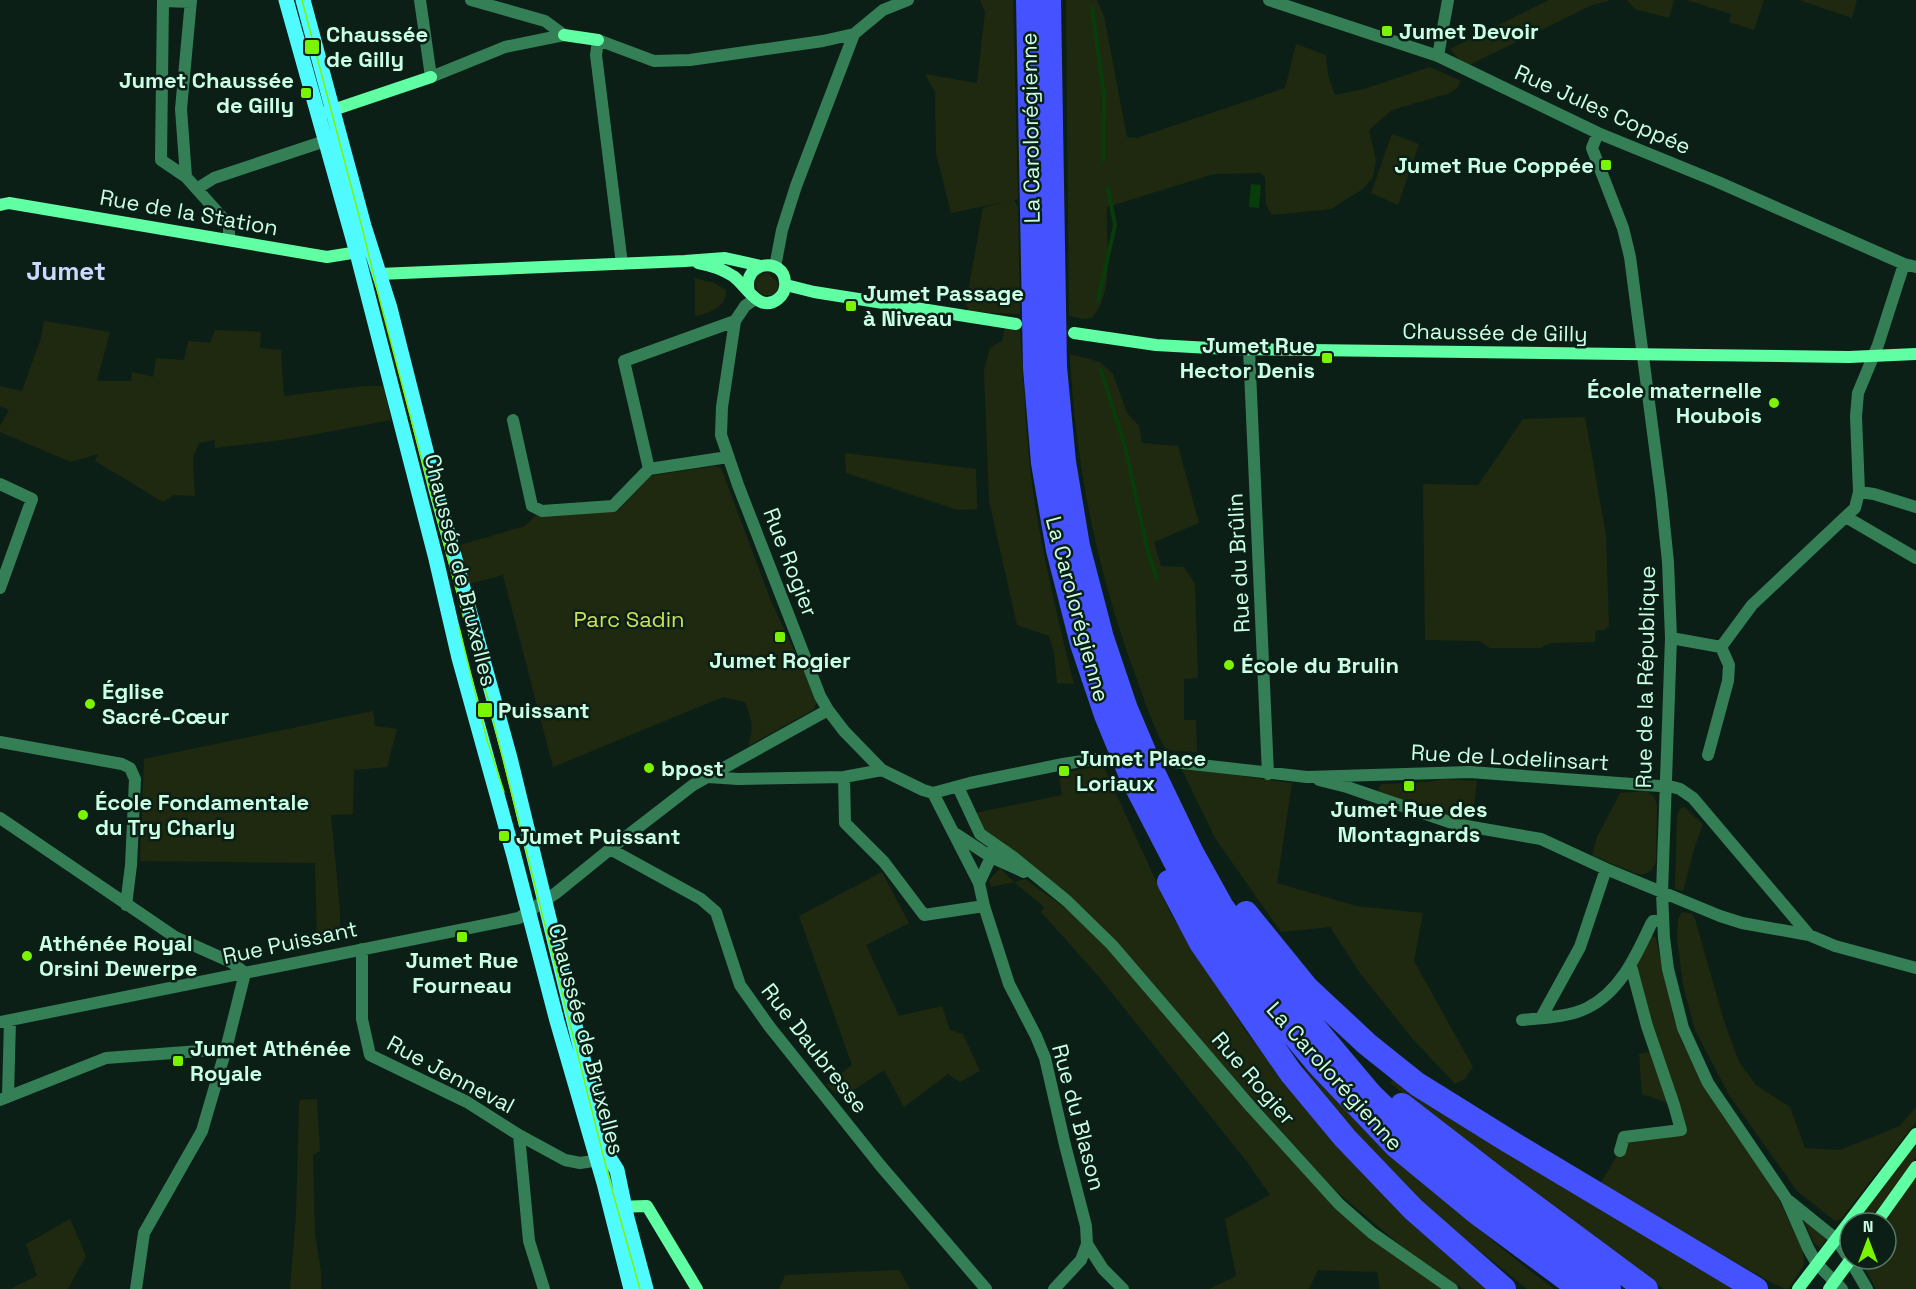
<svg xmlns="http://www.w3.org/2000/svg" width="1916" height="1289" viewBox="0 0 1916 1289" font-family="'Space Grotesk',sans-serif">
  <rect width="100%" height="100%" fill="#0c1f16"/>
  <!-- green -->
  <path fill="#1f290f" d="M980 0H1013L1018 199 1014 200 1018 207 1020 314 968 312 966 303 983 208 1004 202 951 213 936 153 935 92 925 74 977 83 985 12Z
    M1066 0H1097L1104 16 1127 137 1137 138 1285 88 1296 44 1326 55 1328 75 1335 95 1364 89 1430 67 1461 81 1457 88 1450 93 1392 110 1369 130 1376 160 1373 177 1363 189 1331 209 1272 215 1266 205 1265 178 1261 173 1214 174 1107 207C1105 242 1116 290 1092 318L1084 319 1069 316Z
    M1549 0H1611L1590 6 1465 67 1450 49Z
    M1627 0H1674L1669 18 1635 9Z
    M1687 0H1764L1754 30 1729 22 1731 14Z
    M1799 0H1857L1852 18Z
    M1392 134 1419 144 1398 205 1371 193Z
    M768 272 778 283 779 287 774 295H763L756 290 755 281 758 277Z
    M695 278 714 283 726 290C727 307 710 313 695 316Z
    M44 321 110 332 97 381H131L132 372 153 377 156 358 184 360 188 341 210 343 215 330 261 332 260 348 281 350 284 396 364 386H384L391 420 290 439 215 448V440L199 443 193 458 195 496 174 495 163 502 95 461 98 454 71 462 0 432V426L9 410 0 406V386L22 391 41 338Z
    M1006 322 1020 328C1024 387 1026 447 1035 505 1045 566 1059 624 1074 684L1057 683 1054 653 1049 636 1017 625 989 501 984 370 990 348 1002 341Z
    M1070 354 1100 362 1113 374 1127 413 1139 426 1142 443 1178 446 1199 523 1154 542 1161 566 1184 567 1195 584V588L1198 678 1184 679V720H1196L1197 752 1166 750C1153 726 1144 700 1135 674 1097 571 1075 464 1070 354Z
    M1585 417 1606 535 1609 626 1605 630H1596L1595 642 1551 643 1540 648H1490L1480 641 1425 640 1423 484 1478 485 1523 419Z
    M845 453 976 469 977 509 958 510 846 473Z
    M714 466 721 468 771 601 818 701 813 710 748 746C754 727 752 720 745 702L723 697 553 767 503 575 469 584 460 545 525 526 537 514 618 511 650 476Z
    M373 711 375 726 397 729 387 767 354 770 353 814 331 815 340 910V937L317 941 315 863 140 861 144 759Z
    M1103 765 1171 914 1245 1030 1307 1110 1412 1223 1486 1289H1464L1431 1271 1330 1186 1199 1038 1320 1183 1400 1253 1452 1289H1380L1377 1272 1318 1270 1309 1289H1209L1236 1276 1225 1219 1270 1195 1247 1162 1100 978 1041 912 1044 907 1014 882 991 887 989 880 1000 868 1014 882 1025 879 1078 917 1005 851 979 824 975 813 1062 795 1059 774Z
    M1181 768 1292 783 1277 883 1356 906 1423 913 1414 961 1473 1067 1466 1078 1455 1084 1412 1038 1360 973 1330 927 1281 932 1215 838Z
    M1443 779 1477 781 1472 822 1452 819 1380 793 1378 790 1381 784 1428 782Z
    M1647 791 1654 797 1657 805 1656 862 1651 871 1644 874H1638L1592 856 1597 837 1620 793Z
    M1684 807 1703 824 1694 849 1683 891 1675 889 1677 816 1680 808Z
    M882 872 909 923 866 945 899 1016 942 1006 950 1030 963 1034 980 1071 960 1082 948 1074 904 1107 884 1070 842 1098 826 1085 852 1065 799 916Z
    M1682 912 1692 914 1695 919 1724 1021 1739 1062 1756 1085 1790 1107 1805 1148 1840 1150 1900 1126 1916 1107V1122L1841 1219 1835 1221 1797 1191 1729 1095 1695 1030 1683 985 1677 937 1678 919Z
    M1651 936 1656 938 1673 1016 1682 1043 1777 1195 1803 1251 1804 1265 1789 1288 1786 1289 1772 1283 1600 1184 1620 1151 1624 1137 1681 1130 1674 1105 1642 1094 1639 1054 1655 1051 1636 967Z
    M1284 1049C1371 1132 1457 1217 1554 1289H1527L1397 1184Z
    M1397 1076 1744 1289H1664L1520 1185 1390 1083Z
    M317 1099 320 1151 313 1155 315 1233 321 1272V1289H290L296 1215 299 1105 300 1100Z
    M1916 1143V1157L1868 1223H1856Z
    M1916 1176V1289H1876L1860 1259H1886V1223H1882Z
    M1802 1216 1826 1240 1820 1248 1814 1243Z
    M70 1219 86 1256 68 1289H10L37 1276 26 1244Z
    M899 1270 910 1289H779L785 1275Z"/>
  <!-- water -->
  <path fill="#083c0a" d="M1251 184 1261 185 1259 208 1249 207Z"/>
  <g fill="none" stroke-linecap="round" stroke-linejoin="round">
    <!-- stream -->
    <path stroke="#083c0a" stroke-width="4" d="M1092 8 1104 95 1103 160
      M1098 300 1115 225 1108 188
      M1101 370 1125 447 1148 552 1157 579"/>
    <!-- street-tunnel -->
    <path stroke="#284135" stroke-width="12" stroke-dasharray="12 6" stroke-linecap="butt" d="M1095 759 1126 760"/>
    <!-- street -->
    <path stroke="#357f56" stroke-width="12" d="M163 0 161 160 186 177
      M191 0 181 109 186 177 229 225V240
      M420 0 431 77 505 47 564 35
      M471 0 545 21 564 35
      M1269 0 1438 56 1598 133 1718 182 1904 264 1916 267
      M163 1 191 2
      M1438 56 1448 0
      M1598 133 1592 148 1623 228 1630 257 1661 494 1668 562 1671 638 1662 893 1664 938 1668 969 1683 1028 1708 1083 1786 1198 1808 1248 1817 1264 1842 1289
      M198 188 214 178 325 141
      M622 264 596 55 598 40 654 61 690 60 823 41 854 34 883 10 908 0
      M775 267 782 230 796 186 854 34
      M755 299 745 306 735 321 722 407 721 435 738 485 820 696 828 710 844 731 882 770 923 790 933 793 970 783 1063 764 1095 759
      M1249 349 1268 774
      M513 420 532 506 542 511 613 506 649 469 728 457
      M649 469 624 361 735 321
      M0 484 32 499 0 588
      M1859 492 1874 494 1916 507
      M1846 517 1916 558
      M1671 638 1721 647 1729 665 1728 681 1708 755
      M1721 647 1752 605 1855 508 1859 492 1856 416 1858 393 1878 345 1904 264
      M0 742 122 764 130 768 135 779 131 865 126 905
      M1174 762 1307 777 1470 772 1673 787 1680 789 1693 798 1809 935 1835 946 1916 968
      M708 777 738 779 844 777 882 770
      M844 777 845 823 884 862 924 915 984 906
      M1319 780 1347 787 1455 824 1541 839 1606 869 1720 916 1742 923 1809 935
      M958 787 980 834 1013 857 1067 901 1112 945 1251 1107 1339 1204 1372 1233 1452 1289
      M933 793 979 883 984 906 1009 984 1036 1036 1045 1058 1065 1145 1086 1226 1087 1244 1081 1260 1054 1289
      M0 818 175 937 231 962 245 973
      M956 834 991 857 1024 872
      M610 849 701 899 716 912 740 985 769 1026 880 1165 986 1289
      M979 883 991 857 992 851
      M362 949V1019L370 1055 467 1102 519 1135 565 1160 580 1163 606 1159
      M1541 1018 1580 947 1606 869
      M1522 1020C1541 1018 1569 1017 1587 1008 1620 992 1636 956 1651 924L1653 921 1663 920
      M0 1022 519 918 556 893 614 846 693 785 828 710
      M8 1096 10 1020
      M0 1100 106 1058 226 1049
      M519 1135 529 1241 544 1289
      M1620 1151 1624 1137 1681 1130 1674 1105 1647 1026 1631 966
      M1789 1201 1836 1239 1850 1260 1867 1289
      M1087 1244 1103 1269 1123 1289
      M136 1289 144 1233 202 1131 226 1049 245 973"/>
    <!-- secondary -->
    <path stroke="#60ffa4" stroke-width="12" d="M564 35 598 40
      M324 113 431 77
      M0 205 9 203 327 257 364 251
      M698 263C710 265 722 269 733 276 746 285 759 314 778 299 783 295 786 289 785 282 784 256 741 261 749 292
      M379 274 685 261 725 258 761 266
      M786 285 814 292 1016 324
      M1074 333 1156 345 1228 349 1849 357 1916 354
      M616 1207 647 1206 697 1289
      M1876 1223 1916 1167
      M1798 1289 1916 1134
      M1829 1289 1851 1259"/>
    <!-- primary -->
    <path stroke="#50fbff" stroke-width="15" d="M286 0 357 253 436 559 459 658 514 856 557 1021 604 1183 631 1289
      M303 0 364 226 390 308 436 490 510 758 598 1120 610 1159 617 1170 627 1218 646 1289"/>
    <!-- highway -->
    <path stroke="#4453ff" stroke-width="24" d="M1028 0 1035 368 1043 463 1058 550 1082 644 1106 715 1131 776 1192 894 1264 999 1318 1064 1396 1146 1476 1212 1580 1289
      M1049 0 1055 367 1064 462 1078 546 1102 638 1126 709 1151 768 1191 851 1222 907 1276 982 1371 1095 1399 1122 1489 1200 1609 1289
      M1169 882 1201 943 1291 1073 1345 1138 1413 1209 1504 1289
      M1246 913 1307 988 1367 1044 1417 1084 1507 1140 1756 1289
      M1402 1105 1495 1177 1646 1289"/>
    <!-- tram -->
    <path stroke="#7af400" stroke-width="1.5" d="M302 0 362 227 381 305 464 619 479 664 610 1182 640 1289
      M459 627 487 740 504 792"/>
  </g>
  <!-- markers -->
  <g fill="#7af400" stroke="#0c1f16" stroke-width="2">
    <rect x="1381" y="25" width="12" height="12" rx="3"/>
    <rect x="304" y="39" width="16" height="16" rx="3"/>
    <rect x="300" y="87" width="12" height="12" rx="3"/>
    <rect x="1600" y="159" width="12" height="12" rx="3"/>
    <rect x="845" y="300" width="12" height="12" rx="3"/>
    <rect x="1321" y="352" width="12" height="12" rx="3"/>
    <circle cx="1774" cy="403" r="6"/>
    <rect x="774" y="631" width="12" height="12" rx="3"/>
    <circle cx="1229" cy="665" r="6"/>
    <circle cx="90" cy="704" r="6"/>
    <rect x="477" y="702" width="16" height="16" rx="3"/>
    <circle cx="649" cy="768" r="6"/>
    <rect x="1058" y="765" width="12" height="12" rx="3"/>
    <rect x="1403" y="780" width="12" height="12" rx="3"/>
    <circle cx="83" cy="815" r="6"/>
    <rect x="498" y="830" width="12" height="12" rx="3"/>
    <rect x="456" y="931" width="12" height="12" rx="3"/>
    <circle cx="27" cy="956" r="6"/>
    <rect x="172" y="1055" width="12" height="12" rx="3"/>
  </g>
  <g text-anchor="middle" stroke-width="5" stroke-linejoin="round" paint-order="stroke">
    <!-- poi labels -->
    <g font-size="22" font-weight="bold" fill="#c9ffe5" stroke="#0c1f16" text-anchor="start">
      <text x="1399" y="39">Jumet Devoir</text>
      <text x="326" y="42">Chaussée<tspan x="326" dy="25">de Gilly</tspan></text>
      <text x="294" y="88" text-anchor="end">Jumet Chaussée<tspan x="294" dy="25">de Gilly</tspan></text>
      <text x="1594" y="173" text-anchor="end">Jumet Rue Coppée</text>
      <text x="863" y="301">Jumet Passage<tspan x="863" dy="25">à Niveau</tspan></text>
      <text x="1315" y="353" text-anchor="end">Jumet Rue<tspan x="1315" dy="25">Hector Denis</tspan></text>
      <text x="1762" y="398" text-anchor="end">École maternelle<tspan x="1762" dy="25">Houbois</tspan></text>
      <text x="780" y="668" text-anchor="middle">Jumet Rogier</text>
      <text x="1241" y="673">École du Brulin</text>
      <text x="102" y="699">Église<tspan x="102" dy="25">Sacré-Cœur</tspan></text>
      <text x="498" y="718">Puissant</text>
      <text x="1076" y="766">Jumet Place<tspan x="1076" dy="25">Loriaux</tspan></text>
      <text x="661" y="776">bpost</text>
      <text x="95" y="810">École Fondamentale<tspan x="95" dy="25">du Try Charly</tspan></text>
      <text x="1409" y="817" text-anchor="middle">Jumet Rue des<tspan x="1409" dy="25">Montagnards</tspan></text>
      <text x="516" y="844">Jumet Puissant</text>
      <text x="39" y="951">Athénée Royal<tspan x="39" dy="25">Orsini Dewerpe</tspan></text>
      <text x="462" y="968" text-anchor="middle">Jumet Rue<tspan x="462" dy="25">Fourneau</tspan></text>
      <text x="190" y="1056">Jumet Athénée<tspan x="190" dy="25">Royale</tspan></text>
    </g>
    <!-- street labels -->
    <g font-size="22" fill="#c9ffe5" stroke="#0c1f16">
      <text transform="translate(1603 109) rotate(24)" y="8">Rue Jules Coppée</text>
      <text transform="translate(1030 128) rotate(-91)" y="8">La Carolorégienne</text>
      <text transform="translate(189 212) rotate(10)" y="8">Rue de la Station</text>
      <text transform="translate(1495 332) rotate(1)" y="8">Chaussée de Gilly</text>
      <text transform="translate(791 562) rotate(69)" y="8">Rue Rogier</text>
      <text transform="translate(1238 563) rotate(-93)" y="8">Rue du Brûlin</text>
      <text transform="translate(461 570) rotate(76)" y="8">Chaussée de Bruxelles</text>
      <text transform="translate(1078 609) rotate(75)" y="8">La Carolorégienne</text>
      <text transform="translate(1645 677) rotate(-89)" y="8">Rue de la République</text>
      <text transform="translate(1510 757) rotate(3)" y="8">Rue de Lodelinsart</text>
      <text transform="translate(290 942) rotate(-12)" y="8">Rue Puissant</text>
      <text transform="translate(587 1039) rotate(75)" y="8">Chaussée de Bruxelles</text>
      <text transform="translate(815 1048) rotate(52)" y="8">Rue Daubresse</text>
      <text transform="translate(451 1074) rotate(28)" y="8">Rue Jenneval</text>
      <text transform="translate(1335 1076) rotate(48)" y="8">La Carolorégienne</text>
      <text transform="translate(1254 1078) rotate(49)" y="8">Rue Rogier</text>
      <text transform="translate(1079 1117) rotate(75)" y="8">Rue du Blason</text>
    </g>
    <!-- park labels -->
    <g font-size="22" fill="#cce154" stroke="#0c1f16">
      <text x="629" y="627">Parc Sadin</text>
    </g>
    <!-- quarter labels -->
    <g font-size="26" font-weight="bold" fill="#cbd8ff" stroke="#0c1f16">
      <text x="66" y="280">Jumet</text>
    </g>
  </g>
  <!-- north arrow -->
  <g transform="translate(1868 1241)"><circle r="28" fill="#0c1f16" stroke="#587969" stroke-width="1.5"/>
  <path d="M0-4.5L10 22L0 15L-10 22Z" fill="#7af400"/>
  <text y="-9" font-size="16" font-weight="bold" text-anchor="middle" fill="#c9ffe5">N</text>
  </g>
</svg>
